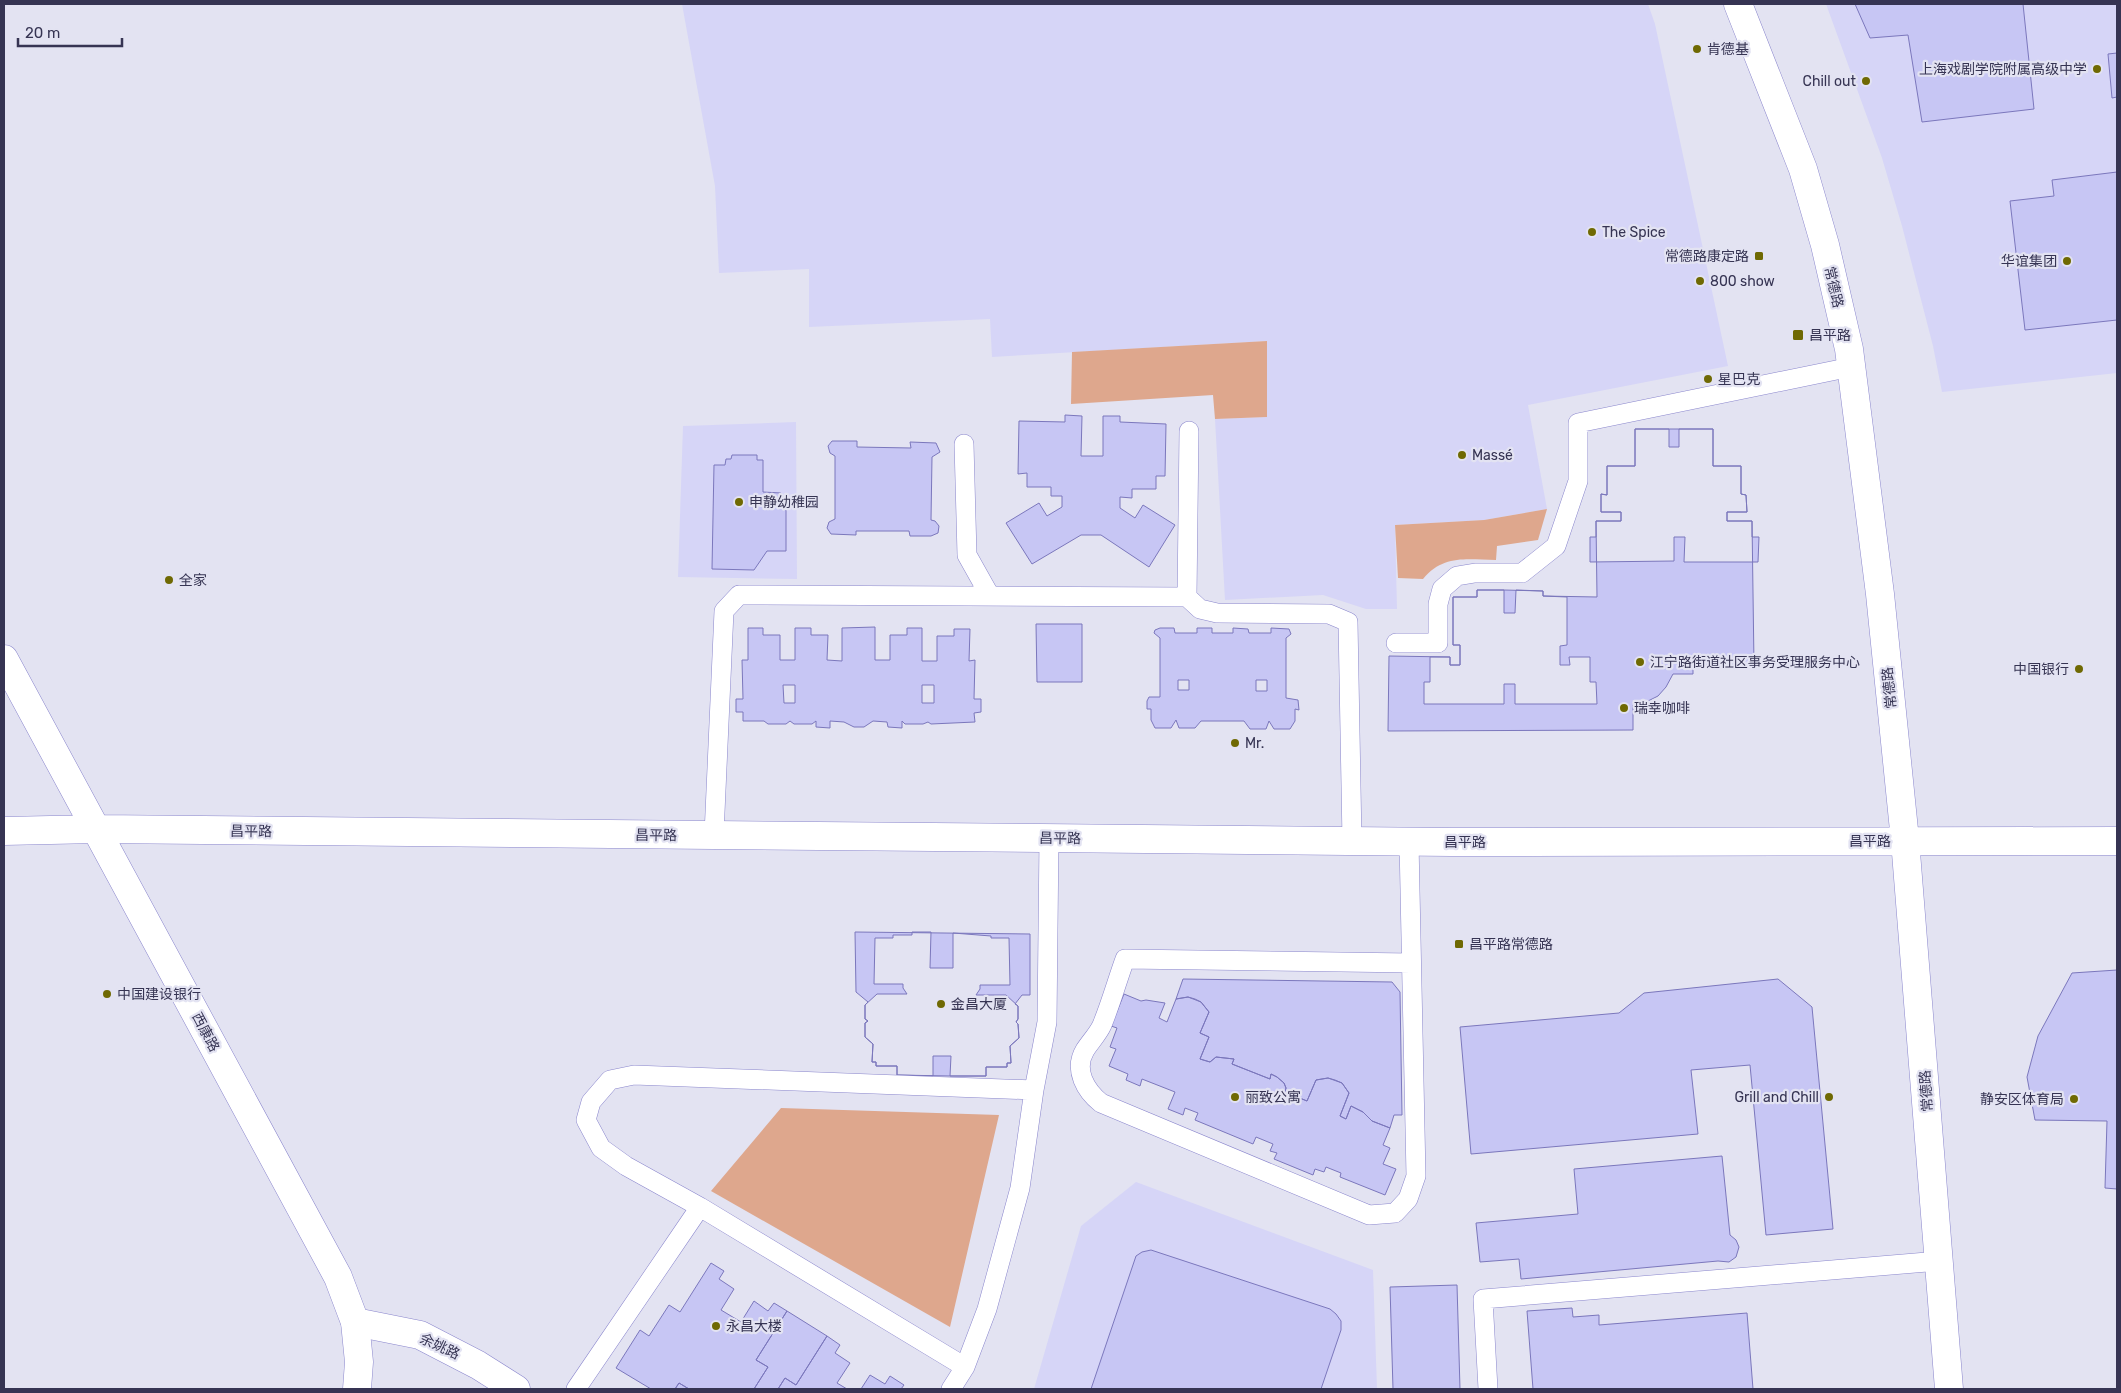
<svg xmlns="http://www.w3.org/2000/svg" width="2121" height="1393" viewBox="0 0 2121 1393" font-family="Rubik,'Noto Sans SC',sans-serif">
  <rect width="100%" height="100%" fill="#e3e3f2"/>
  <!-- built -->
  <path fill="#d6d5f7" d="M682 4H1648L1655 24 1728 366 1528 405 1547 509 1484 520 1395 525 1397 609H1366L1323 595 1225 600 1215 419 1267 417V341L992 357 990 319 809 327V269L719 273 715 186Z
    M1826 4H2117V373L1942 392 1933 346 1902 226 1882 158Z
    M796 422 797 579 678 577 683 426Z
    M1136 1182 1373 1270 1377 1389H1034L1081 1226Z"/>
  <!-- green -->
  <path fill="#dea78d" d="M1267 341V417L1215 419 1213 395 1071 404 1072 352Z
    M1547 509 1538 540 1497 546 1496 560C1467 560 1444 554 1423 579L1398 578 1395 525 1484 520Z
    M781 1108 999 1115 950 1327 711 1191Z"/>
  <!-- building -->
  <path fill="#c7c6f4" stroke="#7b77bc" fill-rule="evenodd" d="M1855 4H2023L2034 109 1922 122 1908 35 1870 38Z
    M2117 53V97L2112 98 2108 54Z
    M2117 172V320L2025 330 2010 201 2054 196 2052 180Z
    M1065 415 1082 416 1081 456H1103V416H1120V422L1166 424 1165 476H1156V489H1132V498L1120 497V508L1135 518 1143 505 1175 525 1149 567 1101 535H1081L1032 564 1006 523 1039 503 1047 516 1062 507V496H1051V487H1027V473L1018 474 1019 421 1065 422Z
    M1635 429H1669V447H1679V429H1713V466H1741V494L1746 495 1747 512H1727V521H1752V537H1759L1758 562H1684L1685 537H1674V561L1590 562V537H1596V521H1621V512H1601V494L1607 495V466H1635Z
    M1635 429H1713V466H1741V494L1746 495 1747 512H1727V521H1752L1754 665H1693V674H1673L1666 687 1658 696 1646 702 1633 705V730L1388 731 1389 656 1450 657V665H1460V645H1453V597H1477V590H1504L1543 591V596L1597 597 1596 521H1621V512H1601V494L1607 495V466H1635Z
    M832 441H857V447L911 448 910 442 936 443 940 452 932 457 931 520 935 521 939 526 938 533 931 536H910L909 531H856V535L831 534 827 528 829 522 835 519V456L830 453 828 446Z
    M732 455H757V460H763V492L781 493V497H786V551H767L754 570 712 569 714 465H725L726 459H731Z
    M1477 590H1504V613H1515L1516 590 1543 591V596L1567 597V645L1560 646V665H1570L1569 657H1590V682H1596L1597 704H1515V684H1504V704H1424V682H1430V657H1450V665H1460V645H1453V597H1477Z
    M1036 624H1082V682H1037Z
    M875 627V660H890V635H907V628H922V661H937V636H954V629H970L969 661 975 660 974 699H981V712L974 713 975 722 931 724 928 722 923 724H905L902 721V728L888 727 887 722 873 721 864 727H854L844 722 830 721V728L816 727V721L812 724H794L790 721 786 724H768L764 721H743V712H736V699H743L742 660H748V628H763V635H780V660H795V628H811V635H828L827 660 842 661V628ZM783 685H795V703H784ZM922 685H934V703H922Z
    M1160 628H1174L1175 633H1197V628H1212V633H1233V628L1248 629 1249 633H1271V628L1289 629 1291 634 1286 638V698L1298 700 1299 710 1295 709V721L1290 729H1274L1269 721 1266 729H1250L1244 721H1201L1195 728H1179L1176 720 1171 728H1155L1151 720V709H1147V701L1149 697H1160V638L1154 633 1155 630ZM1178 680H1189V690H1178ZM1256 680H1267V691H1256Z
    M855 932 1030 934V995H1022L1015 1004 1018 1006V1019L1016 1022 1018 1024 1019 1038 1010 1046 1011 1063H1007V1067H986V1076H950L897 1075V1066H876V1062H872L873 1044 865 1037V1023L868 1021 865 1019V1005L868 1002 856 992Z
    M912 932H931L930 968H953V933L991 936V938H1009L1010 985H980V989L976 995H1006L1018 1006V1019L1016 1022 1018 1024 1019 1038 1010 1046 1011 1063H1007V1067H986V1076H950L951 1056H933V1076L897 1075V1066H876V1062H872L873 1044 865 1037V1023L868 1021 865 1019V1005L877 994H907L903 988V984H874L875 938H893V935H912Z
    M2117 970V1189L2105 1188 2107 1121 2035 1120 2027 1077 2038 1036 2072 973Z
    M1183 979 1392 982 1400 992 1402 1115H1394L1390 1128 1372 1121 1363 1112 1351 1106 1346 1119 1340 1116 1349 1093 1342 1083 1335 1080 1328 1078 1316 1080 1307 1101 1285 1092 1286 1088 1284 1083 1277 1077 1271 1074 1270 1079 1232 1064 1234 1059 1216 1057 1210 1062 1200 1059 1209 1037 1200 1033 1209 1012 1201 1002 1195 999 1188 997 1176 999Z
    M1778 979 1812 1007 1833 1229 1766 1235 1750 1065 1691 1070 1698 1134 1471 1154 1460 1027 1619 1013 1644 993Z
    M1124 994 1141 1001 1146 1000 1165 1003 1159 1018 1167 1022 1176 999 1188 997 1201 1002 1209 1012 1200 1033 1209 1037 1200 1059 1210 1062 1216 1057 1234 1059 1232 1064 1270 1079 1271 1074 1277 1077 1284 1083 1286 1088 1285 1092 1307 1101 1316 1080 1328 1078 1342 1083 1349 1093 1340 1116 1346 1119 1351 1106 1363 1112 1372 1121 1390 1128 1383 1145 1390 1148 1383 1164 1396 1169 1385 1195 1340 1177 1341 1173 1326 1167 1324 1172 1315 1169 1313 1175 1274 1159 1277 1153 1270 1151 1273 1144 1256 1137 1253 1144 1195 1120 1198 1113 1185 1108 1183 1115 1168 1109 1175 1092 1142 1079 1140 1086 1126 1080 1128 1074 1109 1066 1116 1049 1110 1047 1117 1028 1111 1026Z
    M1722 1156 1730 1235 1736 1240 1739 1247 1736 1257 1729 1262 1718 1261 1521 1279 1519 1259 1480 1262 1476 1223 1578 1214 1574 1169Z
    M1151 1250 1330 1309 1336 1314 1341 1321V1330L1321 1389H1091L1136 1256 1142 1252Z
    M711 1263 724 1271 719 1279 734 1289 721 1310 741 1322 754 1301 768 1311 774 1303 787 1311 756 1360 768 1367 754 1389H689L679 1383 675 1389H651L616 1368 640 1330 649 1336 669 1305 680 1312Z
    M1457 1285 1460 1389H1393L1390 1287Z
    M1572 1308 1573 1317 1599 1315V1325L1747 1313 1753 1389H1533L1527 1311Z
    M787 1311 827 1336 796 1385 785 1378 778 1389H754L768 1367 756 1360Z
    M827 1336 840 1345 835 1353 850 1363 837 1383 847 1389H778L785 1378 796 1385Z
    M870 1375 885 1384 890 1376 904 1385 901 1389H861Z
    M679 1383 689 1389H675Z"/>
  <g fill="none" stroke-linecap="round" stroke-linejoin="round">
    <!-- lane casing -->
    <g stroke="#8a86cd" stroke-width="20">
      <path id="lane" d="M1189 431 1187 597 1200 609 1217 613 1329 614 1348 622 1352 841
        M964 444 967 555 990 596
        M1396 643H1438V604L1442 589 1457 576 1475 573H1522L1556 546 1578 481V423L1851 367
        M714 835 724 611 739 595 1187 597
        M1409 842 1416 1176 1408 1199 1395 1213 1369 1215 1101 1103C1086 1091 1073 1070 1085 1050 1090 1042 1098 1034 1102 1025 1111 1003 1117 981 1125 959L1411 963
        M965 1367 700 1207 626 1166 601 1148 586 1120 591 1102 610 1080 634 1075 1034 1090
        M576 1389 700 1207
        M951 1389 965 1367 987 1309 1020 1188 1034 1090 1047 1022 1049 838
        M1488 1389 1483 1299 1939 1261"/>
    </g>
    <!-- street casing -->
    <g stroke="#8a86cd" stroke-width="29">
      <path id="street" d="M355 1322 420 1335 478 1365 516 1389"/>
    </g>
    <!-- secondary casing -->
    <g stroke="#8a86cd" stroke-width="29">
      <path id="secondary" d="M1738 4 1803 169 1825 245 1849 349 1880 594 1905 840 1949 1389
        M4 659 338 1277 355 1322 359 1362 357 1389
        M4 831 97 829 1451 842 2117 841"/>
    </g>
    <!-- lane -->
    <use href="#lane" stroke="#fff" stroke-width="19"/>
    <!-- street -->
    <use href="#street" stroke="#fff" stroke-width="28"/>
    <!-- secondary -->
    <use href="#secondary" stroke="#fff" stroke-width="28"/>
  </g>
  <!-- markers -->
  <g fill="#6f6903" stroke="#e3e3f2" stroke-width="2">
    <circle cx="1697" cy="49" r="5"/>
    <circle cx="2097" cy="69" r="5"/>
    <circle cx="1866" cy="81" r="5"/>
    <circle cx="1592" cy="232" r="5"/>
    <rect x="1754" y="251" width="10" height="10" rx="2.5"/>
    <circle cx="2067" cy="261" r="5"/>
    <circle cx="1700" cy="281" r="5"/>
    <rect x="1792" y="329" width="12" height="12" rx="2.5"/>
    <circle cx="1708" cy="379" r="5"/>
    <circle cx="1462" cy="455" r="5"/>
    <circle cx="739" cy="502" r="5"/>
    <circle cx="169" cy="580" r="5"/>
    <circle cx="1640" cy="662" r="5"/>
    <circle cx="2079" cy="669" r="5"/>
    <circle cx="1624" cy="708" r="5"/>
    <circle cx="1235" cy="743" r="5"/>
    <rect x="1454" y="939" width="10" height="10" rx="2.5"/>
    <circle cx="107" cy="994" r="5"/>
    <circle cx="941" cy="1004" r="5"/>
    <circle cx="1235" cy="1097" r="5"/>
    <circle cx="1829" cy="1097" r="5"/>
    <circle cx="2074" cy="1099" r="5"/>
    <circle cx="716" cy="1326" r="5"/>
  </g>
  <g text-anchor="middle" stroke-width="4.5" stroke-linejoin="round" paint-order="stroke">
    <!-- poi labels -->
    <g font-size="14" fill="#363453" stroke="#e3e3f2" text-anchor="start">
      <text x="1707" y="54">肯德基</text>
      <text x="2087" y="74" text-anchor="end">上海戏剧学院附属高级中学</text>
      <text x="1856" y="86" text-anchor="end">Chill out</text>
      <text x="1602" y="237">The Spice</text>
      <text x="1749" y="261" text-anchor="end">常德路康定路</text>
      <text x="2057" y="266" text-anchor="end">华谊集团</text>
      <text x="1710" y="286">800 show</text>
      <text x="1809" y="340">昌平路</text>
      <text x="1718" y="384">星巴克</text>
      <text x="1472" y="460">Massé</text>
      <text x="749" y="507">申静幼稚园</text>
      <text x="179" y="585">全家</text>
      <text x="1650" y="667">江宁路街道社区事务受理服务中心</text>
      <text x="2069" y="674" text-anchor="end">中国银行</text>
      <text x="1634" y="713">瑞幸咖啡</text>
      <text x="1245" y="748">Mr.</text>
      <text x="1469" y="949">昌平路常德路</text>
      <text x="117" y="999">中国建设银行</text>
      <text x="951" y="1009">金昌大厦</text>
      <text x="1245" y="1102">丽致公寓</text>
      <text x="1819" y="1102" text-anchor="end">Grill and Chill</text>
      <text x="2064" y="1104" text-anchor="end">静安区体育局</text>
      <text x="726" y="1331">永昌大楼</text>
    </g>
    <!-- street labels -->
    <g font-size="14" fill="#363453" stroke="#e3e3f2">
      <text transform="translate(1834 287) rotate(77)" y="5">常德路</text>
      <text transform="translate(1889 688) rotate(-96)" y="5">常德路</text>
      <text transform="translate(251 831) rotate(1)" y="5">昌平路</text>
      <text transform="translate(656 835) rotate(1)" y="5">昌平路</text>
      <text transform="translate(1060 838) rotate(1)" y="5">昌平路</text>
      <text x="1870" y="846">昌平路</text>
      <text x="1465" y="847">昌平路</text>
      <text transform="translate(206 1032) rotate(62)" y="5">西康路</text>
      <text transform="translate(1926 1091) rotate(-94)" y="5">常德路</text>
      <text transform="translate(440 1346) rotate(25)" y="5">余姚路</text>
    </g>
  </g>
  <!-- border -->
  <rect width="2121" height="1393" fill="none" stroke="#363453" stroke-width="10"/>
  <!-- scale -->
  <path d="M18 38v8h104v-8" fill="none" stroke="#363453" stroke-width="2.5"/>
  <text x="25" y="38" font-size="15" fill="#363453" stroke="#e3e3f2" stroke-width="4" paint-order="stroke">20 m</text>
</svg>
